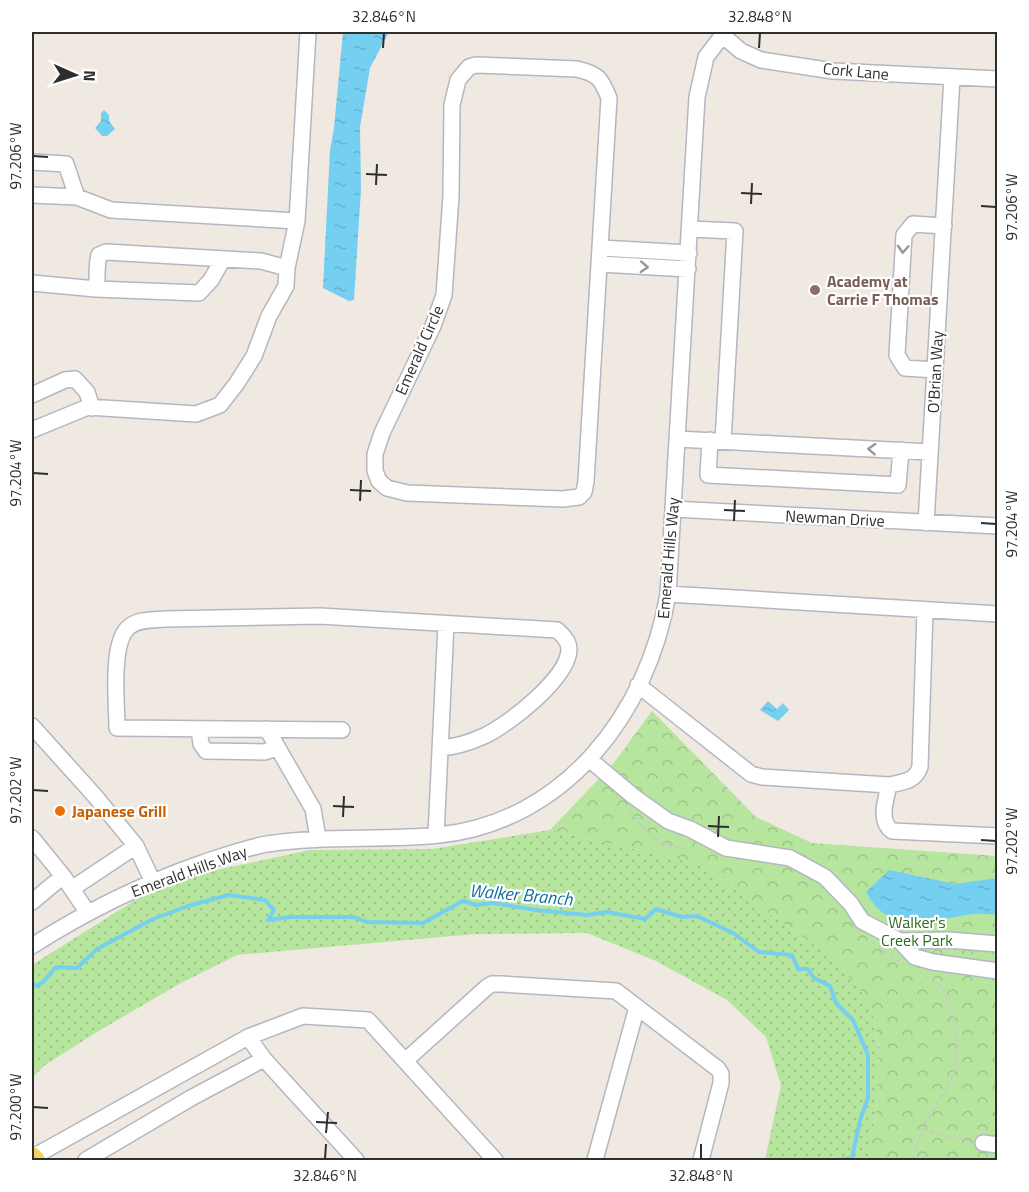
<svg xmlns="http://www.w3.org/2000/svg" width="1029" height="1192" viewBox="0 0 1029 1192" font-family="'Titillium Web',sans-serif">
  <defs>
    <pattern id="grass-dots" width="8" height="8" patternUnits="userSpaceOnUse" patternTransform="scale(1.5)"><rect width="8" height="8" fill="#b6e59e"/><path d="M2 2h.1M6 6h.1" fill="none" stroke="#9dc588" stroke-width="1.8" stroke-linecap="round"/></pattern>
    <pattern id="forest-crowns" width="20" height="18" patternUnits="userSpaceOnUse" patternTransform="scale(1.5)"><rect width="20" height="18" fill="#b6e59e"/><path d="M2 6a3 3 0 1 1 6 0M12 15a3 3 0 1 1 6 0" fill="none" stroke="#9dc588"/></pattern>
    <pattern id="water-ripples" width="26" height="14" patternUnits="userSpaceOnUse" patternTransform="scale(1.5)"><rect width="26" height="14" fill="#75cff0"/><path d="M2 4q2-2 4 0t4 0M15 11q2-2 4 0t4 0" fill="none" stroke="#66b2ce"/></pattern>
  </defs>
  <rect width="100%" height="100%" fill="#efe9e1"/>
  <!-- grass -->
  <path fill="url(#grass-dots)" d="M550 830 697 863 813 944 840 967 864 994 872 1010 879 1047 876 1115 867 1160H765L781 1085 766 1037 727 1000 656 961 587 933 476 934 237 955 179 984 97 1032 45 1065 32 1078V965L137 899 198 874 310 850 432 849Z"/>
  <!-- forest -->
  <path fill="url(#forest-crowns)" d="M652 711 756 817 812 843 997 856V1160H867L876 1115 879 1046 872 1010 864 994 840 967 813 944 697 863 550 830 613 764Z"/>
  <!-- water -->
  <path fill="url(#water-ripples)" d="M343 32H389L370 68 360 127 361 189 354 300 349 301 323 288 330 150 334 128Z
    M104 110 109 115V121L115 129 107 136H102L95 128 101 121V113Z
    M768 701 777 709 783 703 789 710 778 721 760 710Z
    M889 870 955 884 997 878V914C990 915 982 913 974 914 933 919 891 939 866 892Z"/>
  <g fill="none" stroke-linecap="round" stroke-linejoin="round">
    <!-- stream -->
    <path stroke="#75cff0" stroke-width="4" d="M32 983 36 986 43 982 56 967 77 968 97 949 153 919 188 906 228 895 265 900 274 910 268 920 290 917H354L367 922 423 923 463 901 476 905 493 903 536 910 587 915 607 912 645 919 656 909 682 917 697 916 733 933 759 952 792 955 798 969H808L814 978 830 986 836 1003 853 1020 868 1055V1098L860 1120 852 1158 836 1160"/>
    <!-- minor casing -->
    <g stroke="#b4b7c1" stroke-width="18">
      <path id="minor" d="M722 35 741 51 761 60 833 71 998 79
        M476 65 577 69C598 74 601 78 609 98L586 481 584 492 579 497 563 499 407 493 387 488 379 481 375 471V454L382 433 433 326 444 295 451 196 452 105 458 80 469 67Z
        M32 162 66 164 77 197
        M32 195 77 197 111 210 297 221 308 32
        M690 229 735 231 723 441
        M601 248 689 253
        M600 264 688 269
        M287 268 297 221
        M32 283 96 289C98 277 96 266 99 255L106 252 261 261 287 268 286 286 269 316 254 356 237 383 220 405 196 414 88 407 32 430
        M96 289 199 293 211 280 223 259
        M935 370 905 368 897 355 904 235 913 224 944 226
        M32 395 65 380 75 379 87 392 92 408
        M677 439 930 452
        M710 440 708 475 898 485 901 450
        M673 509 998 526
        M926 523 952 78
        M668 594 998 614
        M638 685 751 774 762 777 889 785C902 782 915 782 920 767L925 610
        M32 726 95 796 136 846
        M199 729 201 744 206 751 264 752 278 748
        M267 729 313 809 318 838
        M342 730 117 728C117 705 110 642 129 627 138 619 153 620 165 619L320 616 557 630C563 635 569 641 569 649 569 678 508 725 484 736 469 743 456 747 440 748
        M589 759 633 796 668 821 690 829 726 848 790 858 825 877 851 904 862 921 900 941 915 957 933 962 998 971
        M889 785C886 800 878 821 892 831L998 836
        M436 835 446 624
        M32 838 63 876
        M73 888 136 846 153 882
        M32 902 63 876 88 913
        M900 941 948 940 998 944
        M32 946C85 912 142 884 202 863 223 856 245 848 267 844 324 835 381 841 439 835 565 822 648 713 668 594L697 97 706 57 725 32
        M248 1037 264 1059 356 1160
        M983 1143 998 1145
        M33 1157 248 1037 303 1016 368 1020 405 1061
        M86 1160 191 1098 264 1059
        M495 1160 405 1061 487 987 492 984H501L616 991 718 1069 721 1074V1083L701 1160
        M595 1160 637 1007"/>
    </g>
    <!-- major casing -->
    <g stroke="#c9c9c9" stroke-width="21">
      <path id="major" d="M32 1156 36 1160"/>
    </g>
    <!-- path -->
    <path stroke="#c9c9c9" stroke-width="2" stroke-dasharray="4.5 3" stroke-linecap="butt" d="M629 810C652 839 659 849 698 848
      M872 942 904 965
      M923 1128 946 1137 970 1141
      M913 1160 917 1144 923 1128 951 1079 957 1064 954 1016 942 986 920 973"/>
    <!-- minor -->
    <use href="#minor" stroke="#fff" stroke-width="15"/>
    <!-- major -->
    <use href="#major" stroke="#f2d163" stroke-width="18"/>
  </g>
  <!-- one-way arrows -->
  <defs><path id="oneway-chevron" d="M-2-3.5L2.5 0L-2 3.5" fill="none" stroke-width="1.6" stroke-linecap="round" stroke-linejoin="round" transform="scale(1.5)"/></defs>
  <g stroke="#969696">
    <use href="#oneway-chevron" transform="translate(903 249) rotate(93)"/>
    <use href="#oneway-chevron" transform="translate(644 267) rotate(3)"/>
    <use href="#oneway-chevron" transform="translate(872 449) rotate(-177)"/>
  </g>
  <!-- ticks -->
  <path fill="none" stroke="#2e2e2e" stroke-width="2" d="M383 48 384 33M759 48 760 33M33 156 48 157M366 174 387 175M376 185 377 164M741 193 762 194M751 204 752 183M981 206 996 207M33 473 48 474M350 490 371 491M360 501 361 480M724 510 745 511M734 521 735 500M981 523 996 524M33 790 48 791M333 806 354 807M343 817 344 796M708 826 729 827M718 837 719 816M981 840 996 841M33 1107 48 1108M316 1122 337 1123M326 1133 328 1112M325 1159 326 1144M701 1159V1144"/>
  <!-- markers -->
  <circle fill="#8d6e63" stroke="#fff" stroke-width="2" cx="815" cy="290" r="6"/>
  <circle fill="#e8710a" stroke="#fff" stroke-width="2" cx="60" cy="811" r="6"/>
  <g text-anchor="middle" stroke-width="4.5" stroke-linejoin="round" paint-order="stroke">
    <!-- street labels -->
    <g font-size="16" fill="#2e2e2e" stroke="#fff">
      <text transform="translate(856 71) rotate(5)" y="6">Cork Lane</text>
      <text transform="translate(419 350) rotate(-66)" y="6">Emerald Circle</text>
      <text transform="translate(935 372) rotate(-87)" y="6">O'Brian Way</text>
      <text transform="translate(835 518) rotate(3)" y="6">Newman Drive</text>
      <text transform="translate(668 558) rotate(-85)" y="6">Emerald Hills Way</text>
      <text transform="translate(189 871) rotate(-20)" y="6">Emerald Hills Way</text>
    </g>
    <!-- education labels -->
    <g font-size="16" font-weight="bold" fill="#785e54" stroke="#fff" text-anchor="start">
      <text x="827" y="287">Academy at<tspan x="827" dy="18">Carrie F Thomas</tspan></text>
    </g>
    <!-- food labels -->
    <g font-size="16" font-weight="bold" fill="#c56008" stroke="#fff" text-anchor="start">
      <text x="72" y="817">Japanese Grill</text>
    </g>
    <!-- park labels -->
    <g font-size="16" fill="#2c6e1b" stroke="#fff">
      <text x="917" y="928">Walker's<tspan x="917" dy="18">Creek Park</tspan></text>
    </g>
    <!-- water labels -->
    <g font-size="18" font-style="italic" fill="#0d6fa3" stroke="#fff">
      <text transform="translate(521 895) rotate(5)" y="6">Walker Branch</text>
    </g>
  </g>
  <!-- border -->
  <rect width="1029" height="1192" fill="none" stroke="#ffffff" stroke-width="66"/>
  <!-- north arrow -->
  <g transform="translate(75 75) rotate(93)" stroke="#ffffff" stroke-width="4.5" paint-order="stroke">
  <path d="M0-4.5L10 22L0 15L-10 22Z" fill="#2e2e2e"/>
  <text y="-9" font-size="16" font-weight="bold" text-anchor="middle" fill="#2e2e2e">N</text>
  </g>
  <rect x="33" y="33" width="963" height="1126" fill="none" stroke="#2e2e2e" stroke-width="2"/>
  <g font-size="15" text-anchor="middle" fill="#2e2e2e">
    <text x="384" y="22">32.846°N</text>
    <text x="760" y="22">32.848°N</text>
    <text transform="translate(16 156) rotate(-90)" y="5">97.206°W</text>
    <text transform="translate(1012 207) rotate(-90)" y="5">97.206°W</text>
    <text transform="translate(16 473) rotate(-90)" y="5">97.204°W</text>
    <text transform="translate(1012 524) rotate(-90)" y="5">97.204°W</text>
    <text transform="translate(16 790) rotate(-90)" y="5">97.202°W</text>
    <text transform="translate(1012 841) rotate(-90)" y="5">97.202°W</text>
    <text transform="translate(16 1107) rotate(-90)" y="5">97.200°W</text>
    <text x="325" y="1181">32.846°N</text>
    <text x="701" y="1181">32.848°N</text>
  </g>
</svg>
